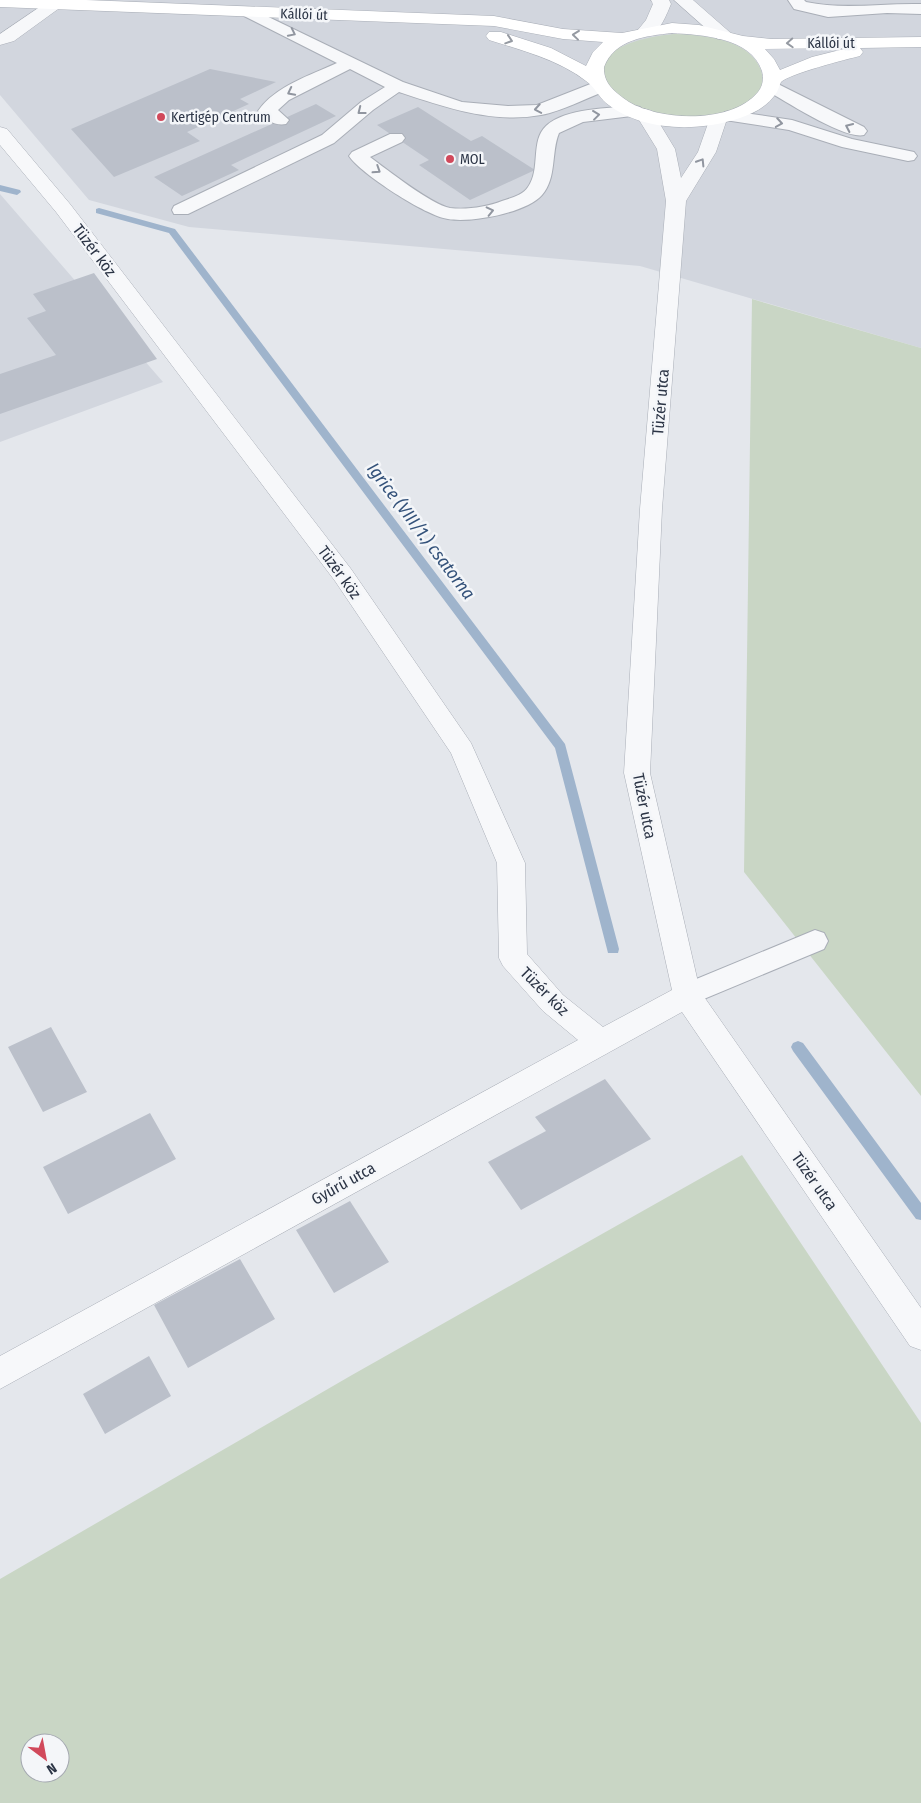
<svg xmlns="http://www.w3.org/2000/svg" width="921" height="1803" viewBox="0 0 921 1803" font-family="'Fira Sans Condensed',sans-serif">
  <rect width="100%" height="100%" fill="#e4e7ec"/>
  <!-- built -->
  <path fill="#d2d6de" d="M7 0H921V348L640 266 189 227 89 200 0 95V2Z
    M0 194 163 382 0 442Z"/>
  <!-- green -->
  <path fill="#c9d6c5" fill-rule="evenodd" d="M676 34C703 35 748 39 760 68 764 77 763 86 758 93 730 128 643 122 613 93 610 90 608 84 606 80 587 46 656 35 676 34Z
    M752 299 921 348V1096L744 872Z
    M742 1155 921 1423V1803H0V1579L352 1375ZM30 1743H60V1773H30Z"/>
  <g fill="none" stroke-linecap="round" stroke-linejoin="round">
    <!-- stream -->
    <path fill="#9fb4cc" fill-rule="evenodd" d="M0 185 20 190 21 192 17 195 0 191Z
      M99 208 175 229 565 744 619 949 618 953H608L607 949 555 748 169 233 96 213V209Z
      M798 1041 803 1043 921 1203V1220L916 1219 793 1051 791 1047 793 1043Z"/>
  </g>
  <!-- building -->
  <path fill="#bbc0ca" d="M210 69 276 82 240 99 249 104 187 132 200 141 114 177 71 129Z
    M316 104 336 116 231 165 239 170 182 196 154 177Z
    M418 107 471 141 482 136 535 170 470 200 419 165 429 160 377 125Z
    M94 273 157 359 0 414V374L56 355 27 318 46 311 33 294Z
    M51 1027 87 1092 43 1112 8 1047Z
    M605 1079 651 1139 521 1210 488 1162 546 1131 535 1117Z
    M150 1113 176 1159 68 1214 43 1167Z
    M350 1201 389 1262 334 1293 296 1230Z
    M240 1259 275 1319 188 1368 154 1305Z
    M149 1356 171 1396 105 1434 83 1394Z"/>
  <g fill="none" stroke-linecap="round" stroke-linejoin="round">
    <!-- lane casing -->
    <g stroke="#a9aeb7" stroke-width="2">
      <path id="lane" d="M788 0H804L806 2C843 10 883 3 921 4V14L887 13 828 17 794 9Z
        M248 7 403 82 462 102 508 106 537 105 593 83H605L608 87 605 91C585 99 562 111 541 115 493 124 444 107 399 92L373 110 334 143 188 214H174L172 210 174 206 322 135 361 102 385 87 350 69 289 100 278 110 289 120 286 124C275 126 265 120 258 111 275 86 311 75 337 63L242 15 240 12 242 9Z
        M772 81 864 127 867 131 864 135C845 140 785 101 766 90L763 86 766 82Z
        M634 106 640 107 643 111 640 115 583 122 559 133C551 152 557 178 542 195 526 213 471 223 448 219 426 216 361 174 349 156L352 152 390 134H402L405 138 402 142 370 157C386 169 432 205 450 208 466 210 487 207 502 201 511 198 523 195 528 187 541 169 530 141 546 126 565 108 610 108 634 106Z
        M731 111 792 120 852 139 914 152 917 156 914 160 908 161 842 147 789 130 725 120 722 116 725 112Z
        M815 930 824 933 828 941 824 949 687 1006 677 1003 673 995 677 987Z"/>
    </g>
    <!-- street casing -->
    <g stroke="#a9aeb7" stroke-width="1">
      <path id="street" d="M50 0H62L65 4 14 41 0 45V34Z
        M651 0H669L671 4C665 18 658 39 640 35L637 31 646 20 653 4Z
        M674 0H693L733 35 730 39H718Z
        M645 109 652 111 675 149 681 178 698 152 711 115H725L727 119 716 152 686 201 662 509 650 773 700 991 921 1308V1350L910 1346 682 1012 0 1389V1356L578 1040 543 1011 503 966 499 958 497 863 451 753 335 581 56 212 0 145V127L7 129 70 204 351 569 471 743 525 863 527 954 563 995 603 1027 672 990 624 773 640 509 666 201 657 149 636 115 638 111Z"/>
    </g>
    <!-- secondary casing -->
    <g stroke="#a9aeb7" stroke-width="1">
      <path id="secondary" d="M0 0H86L494 16 563 29 622 33 672 23 699 25 743 36 771 39 921 37V47L860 48 863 52 860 56C847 59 789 74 781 82 780 84 778 90 777 92 768 106 755 113 740 118 699 132 642 132 606 103 599 97 594 86 586 81 559 60 521 50 489 40L486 36 489 32H501L551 48 586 66 593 52 603 42 563 39 494 26 0 7ZM672 33C701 35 751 37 762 71 764 78 763 86 758 92 732 124 661 121 629 102 616 93 603 84 604 67 615 39 646 36 672 33ZM848 48 812 57 780 70 774 59 765 49Z"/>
    </g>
    <!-- lane -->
    <use href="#lane" fill="#f7f8fa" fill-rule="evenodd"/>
    <!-- street -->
    <use href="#street" fill="#f7f8fa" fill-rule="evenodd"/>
    <!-- secondary -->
    <use href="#secondary" fill="#fff" fill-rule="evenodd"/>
  </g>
  <!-- one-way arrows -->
  <defs><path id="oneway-chevron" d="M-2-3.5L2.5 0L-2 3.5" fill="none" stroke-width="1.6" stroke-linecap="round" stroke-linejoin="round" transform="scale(1.25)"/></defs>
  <g stroke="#9196a0">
    <use href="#oneway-chevron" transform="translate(292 33) rotate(26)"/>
    <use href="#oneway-chevron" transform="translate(291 92) rotate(153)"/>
    <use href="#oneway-chevron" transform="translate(538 109) rotate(170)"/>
    <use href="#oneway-chevron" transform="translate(361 111) rotate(142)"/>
    <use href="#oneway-chevron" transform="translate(596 115) rotate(-7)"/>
    <use href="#oneway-chevron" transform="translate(779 123) rotate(9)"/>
    <use href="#oneway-chevron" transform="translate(849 127) rotate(-155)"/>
    <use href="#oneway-chevron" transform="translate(701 162) rotate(-58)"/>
    <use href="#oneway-chevron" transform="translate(377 170) rotate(33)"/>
    <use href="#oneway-chevron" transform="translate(490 211) rotate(-13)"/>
  </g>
  <g stroke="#959aa2">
    <use href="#oneway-chevron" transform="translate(576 35) rotate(-174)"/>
    <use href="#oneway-chevron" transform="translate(509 40) rotate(18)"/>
    <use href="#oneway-chevron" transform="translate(790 43) rotate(177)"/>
  </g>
  <!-- markers -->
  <g fill="#d1495b" stroke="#f4f6f9" stroke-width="2">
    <circle cx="161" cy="117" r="5"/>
    <circle cx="450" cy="159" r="5"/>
  </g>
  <g text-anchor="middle" stroke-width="5" stroke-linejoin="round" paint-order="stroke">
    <!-- far-street labels -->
    <g font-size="14" fill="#2b3445" stroke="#f4f6f9">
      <text transform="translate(304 14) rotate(2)" y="5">Kállói út</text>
      <text x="831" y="48">Kállói út</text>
    </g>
    <!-- far-poi labels -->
    <g font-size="14" fill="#2b3445" stroke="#f4f6f9" text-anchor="start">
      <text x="171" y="122">Kertigép Centrum</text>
      <text x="460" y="164">MOL</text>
    </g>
    <!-- street labels -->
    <g font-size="16" fill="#2b3445" stroke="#f4f6f9">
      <text transform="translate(95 250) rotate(53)" y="6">Tüzér köz</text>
      <text transform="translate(660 402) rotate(-85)" y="6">Tüzér utca</text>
      <text transform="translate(340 572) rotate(54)" y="6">Tüzér köz</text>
      <text transform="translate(645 806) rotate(79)" y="6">Tüzér utca</text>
      <text transform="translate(545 991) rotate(45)" y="6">Tüzér köz</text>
      <text transform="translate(815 1181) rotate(55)" y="6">Tüzér utca</text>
      <text transform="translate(343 1183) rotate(-29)" y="6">Gyűrű utca</text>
    </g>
    <!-- water labels -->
    <g font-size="18" font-style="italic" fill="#34527a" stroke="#f4f6f9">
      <text transform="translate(421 531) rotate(53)" y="6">Igrice (VIII/1.) csatorna</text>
    </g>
  </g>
  <!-- north arrow -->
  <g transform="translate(45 1758) rotate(148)"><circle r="24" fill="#f4f6f9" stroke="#a4a8b1"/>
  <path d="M0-4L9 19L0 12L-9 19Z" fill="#d1495b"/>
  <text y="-8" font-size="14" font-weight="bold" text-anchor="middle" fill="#2b3445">N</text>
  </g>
</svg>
